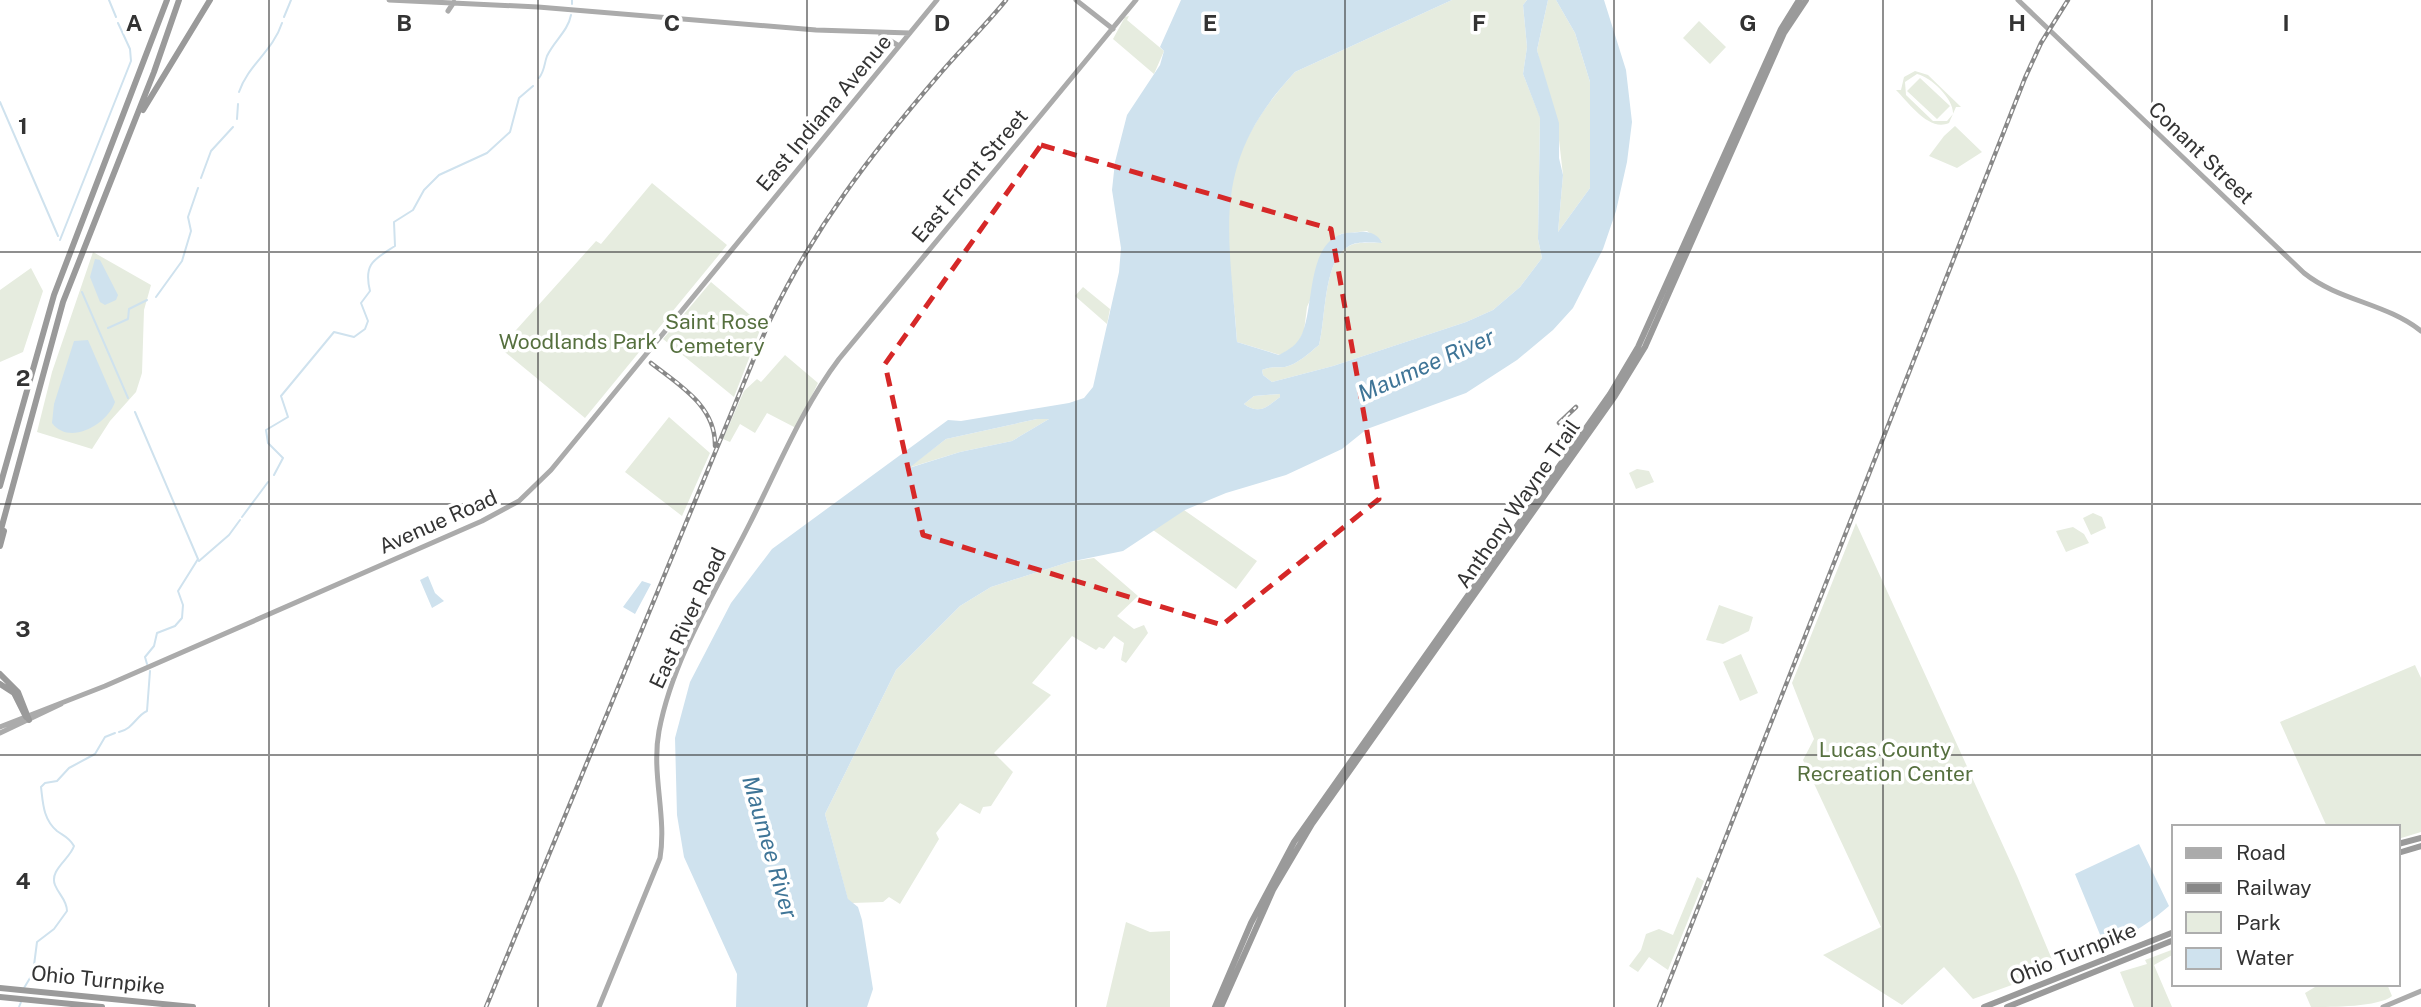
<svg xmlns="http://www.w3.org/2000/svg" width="2421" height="1007" viewBox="0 0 2421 1007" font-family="'Public Sans',sans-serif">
  <rect width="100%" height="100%" fill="#fff"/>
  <!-- green -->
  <path fill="#e6ecdf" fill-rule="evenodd" d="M1452 0H1527L1523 5 1527 47 1523 74 1540 117 1538 239 1542 258 1520 287 1493 310 1466 322 1333 366 1272 382 1263 375 1262 370C1271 366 1276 368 1285 367 1298 364 1309 353 1319 345 1326 318 1323 260 1349 246 1357 241 1372 244 1382 242L1367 231 1340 234 1307 307 1304 331 1296 346 1280 355 1237 342C1235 303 1228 264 1227 225 1224 166 1257 113 1295 72Z
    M1548 0H1556L1575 33 1590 82V188L1558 232 1563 175 1559 140 1537 50Z
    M1129 16 1127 20 1164 51 1154 74 1113 39 1125 17Z
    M1699 21 1726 47 1710 64 1683 38Z
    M1915 71 1928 75 1961 107H1956L1949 123C1929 132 1909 103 1896 90H1901L1904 77ZM1917 74C1931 77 1954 99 1953 114L1947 121H1933L1906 95 1905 82Z
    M1920 78 1950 106 1937 119 1907 91Z
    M1955 126 1982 152 1957 168 1929 156 1944 136Z
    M652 183 727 245 585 418 500 348 596 241 601 244Z
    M93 252 151 285 144 310 142 373 136 392 110 421 92 449 37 432 52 372Z
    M31 268 43 291 23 352 0 362V290Z
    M711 282 762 325 734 397 663 339Z
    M1083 287 1110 309 1107 324 1075 296Z
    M785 355 818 383 796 428 767 413 755 433 740 424 730 442 723 439 744 391 757 379 761 382Z
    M1280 394V397C1267 407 1259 415 1244 404L1254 396Z
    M669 417 710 453 682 516 625 472Z
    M1037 419H1049L1012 441 960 452 908 468 946 439Z
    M1637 469 1649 471 1654 482 1636 489 1629 473Z
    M1184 510 1257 561 1236 589 1153 530Z
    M2093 513 2102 517 2106 528 2091 535 2083 518Z
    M1856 523 2017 876 2056 969 1973 999 1944 967 1902 1005 1823 955 1881 927 1803 760 1814 739 1792 683Z
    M2073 527 2084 534 2089 543 2066 552 2056 531Z
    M1094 558 1138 596 1117 616 1134 629 1144 625 1148 633 1126 663 1121 660 1124 643 1114 636 1104 649 1099 647 1096 650 1072 636 1032 683 1051 695 994 753 1013 772 991 806 983 807 980 814 960 803 936 833 939 839 900 904 889 897 883 902 852 903 848 900 825 814 896 670 960 606 991 587 1069 562Z
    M1719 605 1753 617 1749 631 1723 644 1706 640Z
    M1741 654 1758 693 1740 701 1723 662Z
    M2415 665 2421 678V832L2398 839V827H2327L2280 722Z
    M1697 877 1704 881 1668 970 1649 957 1638 972 1629 966 1641 950 1646 934 1659 929 1673 935Z
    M1126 922 1150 932 1170 931V1007H1106Z
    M2174 949V954L2154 965 2172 1007H2134L2120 972 2147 964 2145 960Z
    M2320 984H2387L2392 996C2379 1007 2332 1007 2311 1007L2305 993Z"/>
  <!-- water -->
  <path fill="#cfe2ee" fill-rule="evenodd" d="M1181 0H1452L1295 72C1209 164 1229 228 1237 342L1279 355C1290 349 1297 345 1302 334 1314 307 1307 249 1339 235 1345 232 1353 233 1360 232 1369 231 1378 234 1382 243 1372 243 1357 241 1349 246 1323 260 1326 318 1319 345 1309 353 1298 364 1285 367 1276 368 1271 366 1262 370L1263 375 1272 382 1333 366 1466 322 1493 310 1520 287 1542 258 1538 239 1540 118 1523 74 1527 47 1523 5 1527 0H1548L1537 50 1559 123V158L1563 175 1558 232 1590 188V82L1575 33 1556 0H1604L1626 70 1632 122 1627 162 1616 211 1603 249 1573 308 1553 330 1517 360 1466 393 1367 429 1342 449 1286 475 1226 493 1185 510 1123 551 1069 562 991 587 960 606 896 670 825 814 848 899 858 907 862 920 873 989 867 1007H736L737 974 684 857 677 815 675 738 690 682 731 603 772 549 948 420 961 421 1069 403 1084 398 1093 387 1119 272 1121 248 1112 190 1115 162 1127 115 1160 65 1164 51 1160 47ZM1280 394V397C1267 407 1259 415 1244 404L1254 396ZM1037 419H1049L1012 441 960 452 909 468 946 439Z
    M95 259 100 260 118 295 116 300 105 305 100 302 90 277Z
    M88 340 115 402C107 425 69 446 52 423L54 404 74 341Z
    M428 576 435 593 444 601 432 608 420 580Z
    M642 581 651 584 635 614 623 607Z
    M2139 844 2169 906C2150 922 2126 942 2101 937L2075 874Z"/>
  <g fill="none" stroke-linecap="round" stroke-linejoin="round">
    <!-- stream -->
    <path stroke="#cfe2ee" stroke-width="2" d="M109 0 116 17
      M572 4V0
      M284 17 291 0
      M539 78C545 70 544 64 547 56 554 41 568 31 571 15
      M239 92C248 65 273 51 282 23
      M0 102 58 236
      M237 119 238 104
      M201 178 211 151 233 127
      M60 240 131 61 130 49 118 23
      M82 292 128 398
      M156 297 182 261 191 231 188 217 198 188
      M108 328 128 319 129 309 147 300
      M135 412 198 559 178 591 183 605 182 618 175 626 157 633 154 646 145 657 147 664
      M274 475 283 458 268 443 266 430 288 417 281 396 334 332 354 337 365 329 368 321 361 303 370 291C363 263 375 259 395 246L394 222 413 210 424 190 439 175 487 153 510 132 519 98 533 86
      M242 517 268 482
      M199 561 229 535 240 520
      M119 732C133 729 136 716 147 711L150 671
      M24 988 33 973 37 942 54 929 67 911C67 900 59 895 55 885 49 870 70 859 74 846 69 837 64 836 57 831 43 819 43 803 41 787L45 783 57 781 69 768 95 754 105 737 115 733
      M19 1007 21 1002"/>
    <!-- major -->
    <path stroke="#ababab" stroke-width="5" d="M389 0 538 7 816 30 910 33
      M1076 0 1113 29
      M2018 0 2304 273C2339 301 2386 303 2421 331
      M448 11 454 2
      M881 35 899 46
      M0 727 105 686 482 521 519 501 551 470 937 0
      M0 733 61 704
      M599 1007 660 858C667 816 651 774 659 731 673 657 717 589 750 523 778 468 802 408 839 359L1136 0
      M2383 1007 2421 991"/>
    <!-- highway -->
    <path stroke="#9a9a9a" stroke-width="6" d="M143 110 210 0
      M0 486 54 295 167 0
      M0 533 63 302 154 72 179 0
      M0 546 4 531
      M0 674 18 692 29 720
      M0 684 14 693 26 717
      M2398 844 2421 838
      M2398 853 2421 846
      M0 988 193 1007
      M0 997 102 1007
      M1215 1007 1251 923 1294 842 1610 394 1638 347 1781 29 1799 0
      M1221 1007 1273 890 1312 824 1615 396 1645 347 1784 33 1806 0
      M1984 1007 2174 932
      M2007 1007 2174 940"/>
    <!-- rail casing -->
    <g stroke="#888" stroke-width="4.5">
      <path id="rail" d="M651 363C679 385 716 406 715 446
        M1559 423 1576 407
        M486 1007 769 322C813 229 871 154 938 76 960 50 985 26 1006 0
        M1659 1007 2025 78 2041 43 2068 0"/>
    </g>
    <!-- rail -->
    <use href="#rail" stroke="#fff" stroke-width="2" stroke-dasharray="5" stroke-linecap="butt"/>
  </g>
  <!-- marked area -->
  <path fill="none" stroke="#d62828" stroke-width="5" stroke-dasharray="14 9" stroke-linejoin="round" d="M1041 145 1331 229 1379 499 1222 625 923 535 885 364Z"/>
  <!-- grid -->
  <path fill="none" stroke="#333" stroke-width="2" stroke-opacity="0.55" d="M269 0V1007M538 0V1007M807 0V1007M1076 0V1007M1345 0V1007M1614 0V1007M1883 0V1007M2152 0V1007M0 252H2421M0 504H2421M0 755H2421"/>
  <g text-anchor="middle" stroke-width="7" stroke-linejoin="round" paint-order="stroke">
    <!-- street labels -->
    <g font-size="21" fill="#333" stroke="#fff">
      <text transform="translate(824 113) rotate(-50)" y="7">East Indiana Avenue</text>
      <text transform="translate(2201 153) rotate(44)" y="7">Conant Street</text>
      <text transform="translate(970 176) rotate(-50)" y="7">East Front Street</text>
      <text transform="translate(1518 504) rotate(-55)" y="7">Anthony Wayne Trail</text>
      <text transform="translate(438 522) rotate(-24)" y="7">Avenue Road</text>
      <text transform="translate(688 618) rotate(-65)" y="7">East River Road</text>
      <text transform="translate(2073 954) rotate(-22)" y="7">Ohio Turnpike</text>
      <text transform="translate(98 980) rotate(6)" y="7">Ohio Turnpike</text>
    </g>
    <!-- park labels -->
    <g font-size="21" fill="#56703f" stroke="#fff">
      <text x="717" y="329">Saint Rose<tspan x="717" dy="24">Cemetery</tspan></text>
      <text x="578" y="349">Woodlands Park</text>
      <text x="1885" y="757">Lucas County<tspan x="1885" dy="24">Recreation Center</tspan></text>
    </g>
    <!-- water labels -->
    <g font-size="23" font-style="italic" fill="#3f7597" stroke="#fff">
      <text transform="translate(1426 365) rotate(-24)" y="8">Maumee River</text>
      <text transform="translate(770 847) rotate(74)" y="8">Maumee River</text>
    </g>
  </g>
  <g font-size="23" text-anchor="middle" font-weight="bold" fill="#333" stroke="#fff" stroke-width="7" stroke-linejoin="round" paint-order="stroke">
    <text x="134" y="31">A</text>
    <text x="404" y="31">B</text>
    <text x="672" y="31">C</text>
    <text x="942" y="31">D</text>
    <text x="1210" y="31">E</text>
    <text x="1479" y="31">F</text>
    <text x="1748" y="31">G</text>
    <text x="2017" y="31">H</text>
    <text x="2286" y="31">I</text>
    <text x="23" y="134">1</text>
    <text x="23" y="386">2</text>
    <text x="23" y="637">3</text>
    <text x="23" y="889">4</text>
  </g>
  <!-- legend -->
  <rect x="2172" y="825" width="228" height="161" fill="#ffffff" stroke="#adadad" stroke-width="2"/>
  <rect x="2186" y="848" width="35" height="10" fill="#ababab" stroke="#adadad" stroke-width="2"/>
  <text x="2236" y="860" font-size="21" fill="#333333">Road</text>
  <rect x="2186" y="883" width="35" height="10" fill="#888888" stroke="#adadad" stroke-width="2"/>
  <text x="2236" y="895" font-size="21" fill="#333333">Railway</text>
  <rect x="2186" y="912" width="35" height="21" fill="#e6ecdf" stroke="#adadad" stroke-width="2"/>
  <text x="2236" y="930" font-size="21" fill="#333333">Park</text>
  <rect x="2186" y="948" width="35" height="21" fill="#cfe2ee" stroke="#adadad" stroke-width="2"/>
  <text x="2236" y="965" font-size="21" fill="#333333">Water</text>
</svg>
